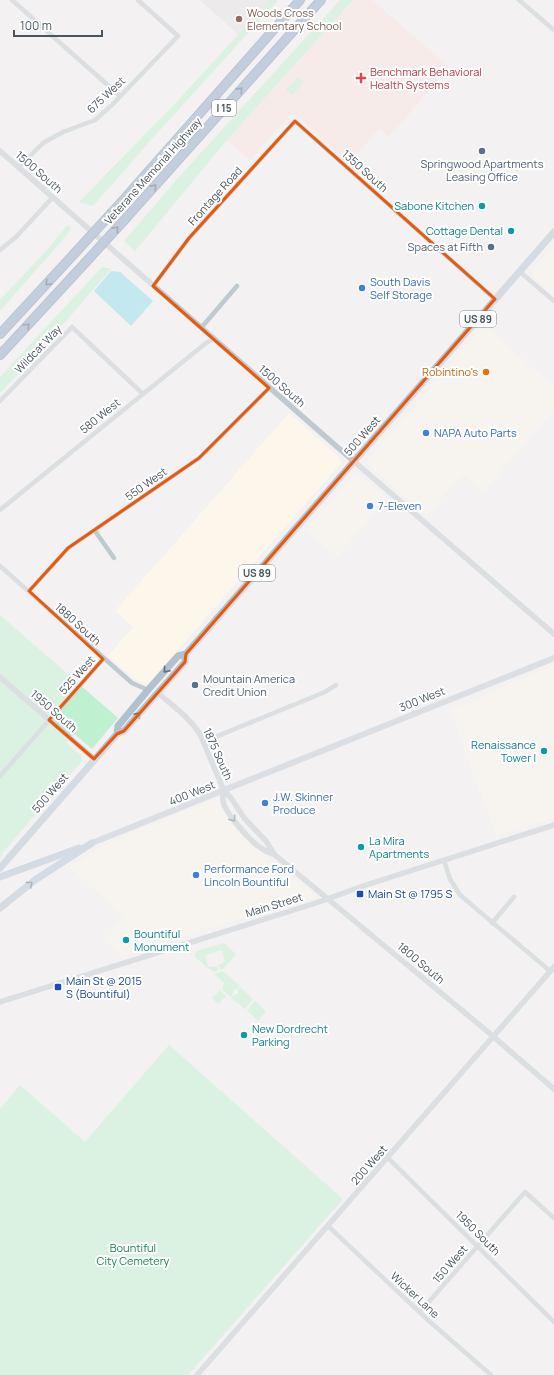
<svg xmlns="http://www.w3.org/2000/svg" width="554" height="1375" viewBox="0 0 554 1375" font-family="Manrope,sans-serif">
  <rect width="100%" height="100%" fill="#f3f1f1"/>
  <!-- commercial -->
  <path fill="#fdf7eb" d="M554 244V296L533 277 531 272Z
    M484 324 554 387V410L483 492 462 474 427 516 369 466 367 461Z
    M289 413 340 458 341 463 149 683 147 684 136 680 108 656 133 627 115 611Z
    M356 473 359 474 387 498 337 557 305 530Z
    M554 665V818L496 836 450 710 483 697 508 684Z
    M220 797 232 820 240 830 266 855 317 897 239 919 120 957 118 953 105 940 124 917 69 867 111 841Z"/>
  <!-- education -->
  <path fill="#e4e2e3" d="M200 0H274L241 37Z"/>
  <!-- medical -->
  <path fill="#fce4e2" d="M353 0H372L449 67 389 137 379 129 349 162 294 114 290 115 250 160 227 140Z"/>
  <!-- green -->
  <path fill="#bff1d1" d="M270 0H278L150 141 93 206 79 202 170 109Z
    M340 0H353L227 140 135 251 124 241 179 177Z
    M298 77 304 82 292 95 286 90Z
    M67 225 71 228 65 237 0 311V300L47 250Z
    M102 267 111 269 59 329 0 393V377Z
    M0 615 118 718 92 749 74 734 66 743 81 755 82 761 3 852 0 860Z
    M224 943 236 954 223 969 221 970 218 965 225 962 222 950 205 955 208 967 217 966 219 970 213 972 195 957 196 951Z
    M223 971 240 986 237 989 233 990V993L231 997 222 989 224 983 214 974Z
    M240 987 253 999 245 1009 231 998 234 995 238 994V990Z
    M220 990 226 996 218 1004 212 998Z
    M255 1001 266 1011 258 1021 247 1011Z
    M169 1045 343 1199 188 1375H0V1109L20 1085 85 1142Z"/>
  <!-- water -->
  <path fill="#8bddef" d="M111 271 120 272 153 301 131 326 94 291Z"/>
  <g fill="none" stroke-linecap="round" stroke-linejoin="round">
    <!-- motorway casing -->
    <g stroke="#7390ad" stroke-width="10">
      <path id="motorway" d="M117 207 300 0
        M128 216 321 0
        M0 334 74 254
        M0 355 85 263"/>
    </g>
    <!-- minor -->
    <path stroke="#bec9d0" stroke-width="4.5" d="M12 0 120 96
      M519 0 554 30
      M18 168 43 143 63 132 95 120 112 105 178 36 138 0
      M0 250 16 237 53 197
      M519 271 554 301
      M153 286 189 238 295 121 495 299
      M201 328 237 286
      M0 401 72 327 142 393
      M0 510 206 343 213 339
      M95 531 114 558
      M0 566 132 683 148 690
      M29 591 68 548 199 458 269 388
      M203 742 325 692 336 685
      M0 776 103 659
      M444 860 450 879 460 895 550 971
      M492 923 514 897
      M388 1158 554 1322
      M328 1226 429 1321 491 1375
      M420 1312 525 1192 554 1218"/>
    <!-- tertiary -->
    <path stroke="#bec9d0" stroke-width="5.5" d="M0 151 335 445 554 634
      M0 677 94 759
      M158 693C173 706 189 717 200 734L224 791 231 798 245 819 266 841 274 854
      M224 791C223 794 222 797 223 800 223 811 251 842 261 848 265 851 270 853 275 855L488 1032 554 1089
      M0 1002 316 903 366 885 554 825
      M197 1375 554 967"/>
    <!-- secondary -->
    <path stroke="#becad5" stroke-width="6" d="M92 843 554 658"/>
    <!-- primary -->
    <path stroke="#b0c1d0" stroke-width="7" d="M117 734 118 726 148 690 178 656 186 654
      M0 868 117 734 124 731 185 662 186 654 554 232
      M0 877 79 848
      M0 908 35 880 92 843"/>
    <!-- motorway -->
    <use href="#motorway" stroke="#88a5c1" stroke-width="8"/>
    <!-- motorway-bridge casing -->
    <g stroke="#7390ad" stroke-width="10" stroke-linecap="butt">
      <path id="motorway-bridge" d="M74 254 117 207
        M85 263 128 216"/>
    </g>
    <!-- motorway-bridge -->
    <use href="#motorway-bridge" stroke="#88a5c1" stroke-width="8"/>
  </g>
  <!-- one-way arrows -->
  <defs><path id="oneway-chevron" d="M-2-3.5L2.5 0L-2 3.5" fill="none" stroke-width="1.6" stroke-linecap="round" stroke-linejoin="round"/></defs>
  <g stroke="#4e5d69">
    <use href="#oneway-chevron" transform="translate(240 90) rotate(-48)"/>
    <use href="#oneway-chevron" transform="translate(154 187) rotate(-48)"/>
    <use href="#oneway-chevron" transform="translate(116 229) rotate(-48)"/>
    <use href="#oneway-chevron" transform="translate(48 283) rotate(133)"/>
    <use href="#oneway-chevron" transform="translate(27 326) rotate(-47)"/>
  </g>
  <g stroke="#62707b">
    <use href="#oneway-chevron" transform="translate(166 670) rotate(131)"/>
    <use href="#oneway-chevron" transform="translate(138 715) rotate(-49)"/>
    <use href="#oneway-chevron" transform="translate(30 884) rotate(-38)"/>
  </g>
  <use stroke="#6b7881" href="#oneway-chevron" transform="translate(233 819) rotate(55)"/>
  <!-- marked area -->
  <path d="M0 0H554V1375H0ZM295 121 495 299 186 654 185 662 124 731 117 734 94 759 49 720 103 659 29 591 68 548 199 458 269 388 153 286 189 238Z" fill="#f3f1f1" fill-opacity=".55" fill-rule="evenodd"/>
  <path fill="none" stroke="#e8590c" stroke-width="3" stroke-linejoin="round" d="M295 121 495 299 186 654 185 662 124 731 117 734 94 759 49 720 103 659 29 591 68 548 199 458 269 388 153 286 189 238Z"/>
  <!-- markers -->
  <circle fill="#8d6e63" stroke="#fff" stroke-width="1.5" cx="239" cy="19" r="4"/>
  <path fill="#e0444e" stroke="#fff" stroke-width="1.5" d="M359 72h4v4h4v4h-4v4h-4v-4h-4v-4h4z"/>
  <g fill="#5c6f8a" stroke="#fff" stroke-width="1.5">
    <circle cx="482" cy="151" r="4"/>
    <circle cx="491" cy="247" r="4"/>
    <circle cx="195" cy="685" r="4"/>
  </g>
  <g fill="#0f9aa8" stroke="#fff" stroke-width="1.5">
    <circle cx="482" cy="206" r="4"/>
    <circle cx="511" cy="231" r="4"/>
    <circle cx="544" cy="751" r="4"/>
    <circle cx="361" cy="847" r="4"/>
    <circle cx="126" cy="940" r="4"/>
    <circle cx="244" cy="1035" r="4"/>
  </g>
  <g fill="#3f7fe0" stroke="#fff" stroke-width="1.5">
    <circle cx="362" cy="288" r="4"/>
    <circle cx="426" cy="433" r="4"/>
    <circle cx="370" cy="506" r="4"/>
    <circle cx="265" cy="803" r="4"/>
    <circle cx="196" cy="875" r="4"/>
  </g>
  <circle fill="#e8710a" stroke="#fff" stroke-width="1.5" cx="486" cy="372" r="4"/>
  <g fill="#1a4fb4" stroke="#fff" stroke-width="1.5">
    <rect x="356" y="890" width="8" height="8" rx="2"/>
    <rect x="54" y="983" width="8" height="8" rx="2"/>
  </g>
  <g text-anchor="middle" stroke-width="4" stroke-linejoin="round" paint-order="stroke">
    <!-- shield labels -->
    <g fill="#fff" stroke="#7f888f" stroke-width="1">
      <rect x="212" y="100" width="24" height="16" rx="3"/>
      <rect x="460" y="311" width="36" height="16" rx="3"/>
      <rect x="239" y="565" width="36" height="16" rx="3"/>
    </g>
    <g font-size="10" font-weight="bold" fill="#48555f">
      <text x="224" y="112">I 15</text>
      <text x="478" y="323">US 89</text>
      <text x="257" y="577">US 89</text>
    </g>
    <!-- education labels -->
    <g font-size="11" fill="#785e54" stroke="#fff" text-anchor="start">
      <text x="247" y="17">Woods Cross<tspan x="247" dy="13">Elementary School</tspan></text>
    </g>
    <!-- health labels -->
    <g font-size="11" fill="#be3a42" stroke="#fff" text-anchor="start">
      <text x="370" y="76">Benchmark Behavioral<tspan x="370" dy="13">Health Systems</tspan></text>
    </g>
    <!-- street labels -->
    <g font-size="11" fill="#48555f" stroke="#fff">
      <text transform="translate(106 95) rotate(-43)" y="4">675 West</text>
      <text transform="translate(153 171) rotate(-48)" y="4">Veterans Memorial Highway</text>
      <text transform="translate(365 171) rotate(42)" y="4">1350 South</text>
      <text transform="translate(39 172) rotate(41)" y="4">1500 South</text>
      <text transform="translate(215 196) rotate(-48)" y="4">Frontage Road</text>
      <text transform="translate(38 349) rotate(-46)" y="4">Wildcat Way</text>
      <text transform="translate(282 386) rotate(41)" y="4">1500 South</text>
      <text transform="translate(100 416) rotate(-39)" y="4">580 West</text>
      <text transform="translate(362 436) rotate(-49)" y="4">500 West</text>
      <text transform="translate(146 484) rotate(-35)" y="4">550 West</text>
      <text transform="translate(78 624) rotate(42)" y="4">1880 South</text>
      <text transform="translate(77 675) rotate(-48)" y="4">525 West</text>
      <text transform="translate(422 699) rotate(-22)" y="4">300 West</text>
      <text transform="translate(54 711) rotate(41)" y="4">1950 South</text>
      <text transform="translate(218 754) rotate(66)" y="4">1875 South</text>
      <text transform="translate(50 793) rotate(-49)" y="4">500 West</text>
      <text transform="translate(192 793) rotate(-22)" y="4">400 West</text>
      <text transform="translate(274 905) rotate(-17)" y="4">Main Street</text>
      <text transform="translate(421 963) rotate(40)" y="4">1800 South</text>
      <text transform="translate(369 1165) rotate(-49)" y="4">200 West</text>
      <text transform="translate(478 1233) rotate(45)" y="4">1950 South</text>
      <text transform="translate(450 1264) rotate(-49)" y="4">150 West</text>
      <text transform="translate(415 1295) rotate(43)" y="4">Wicker Lane</text>
    </g>
    <!-- service labels -->
    <g font-size="11" fill="#4e5e75" stroke="#fff">
      <text x="482" y="168">Springwood Apartments<tspan x="482" dy="13">Leasing Office</tspan></text>
      <text x="483" y="251" text-anchor="end">Spaces at Fifth</text>
      <text x="203" y="683" text-anchor="start">Mountain America<tspan x="203" dy="13">Credit Union</tspan></text>
    </g>
    <!-- culture labels -->
    <g font-size="11" fill="#0d838f" stroke="#fff" text-anchor="end">
      <text x="474" y="210">Sabone Kitchen</text>
      <text x="503" y="235">Cottage Dental</text>
      <text x="536" y="749">Renaissance<tspan x="536" dy="13">Tower I</tspan></text>
      <text x="369" y="845" text-anchor="start">La Mira<tspan x="369" dy="13">Apartments</tspan></text>
      <text x="134" y="938" text-anchor="start">Bountiful<tspan x="134" dy="13">Monument</tspan></text>
      <text x="252" y="1033" text-anchor="start">New Dordrecht<tspan x="252" dy="13">Parking</tspan></text>
    </g>
    <!-- shop labels -->
    <g font-size="11" fill="#366cbe" stroke="#fff" text-anchor="start">
      <text x="370" y="286">South Davis<tspan x="370" dy="13">Self Storage</tspan></text>
      <text x="434" y="437">NAPA Auto Parts</text>
      <text x="378" y="510">7-Eleven</text>
      <text x="273" y="801">J.W. Skinner<tspan x="273" dy="13">Produce</tspan></text>
      <text x="204" y="873">Performance Ford<tspan x="204" dy="13">Lincoln Bountiful</tspan></text>
    </g>
    <!-- food labels -->
    <g font-size="11" fill="#c56008" stroke="#fff" text-anchor="end">
      <text x="478" y="376">Robintino's</text>
    </g>
    <!-- transit labels -->
    <g font-size="11" fill="#164399" stroke="#fff" text-anchor="start">
      <text x="368" y="898">Main St @ 1795 S</text>
      <text x="66" y="985">Main St @ 2015<tspan x="66" dy="13">S (Bountiful)</tspan></text>
    </g>
    <!-- park labels -->
    <g font-size="11" fill="#15854a" stroke="#fff">
      <text x="133" y="1252">Bountiful<tspan x="133" dy="13">City Cemetery</tspan></text>
    </g>
  </g>
  <!-- scale -->
  <path d="M14 30v6h88v-6" fill="none" stroke="#48555f" stroke-width="2"/>
  <text x="20" y="30" font-size="12" fill="#48555f" stroke="#ffffff" stroke-width="3" paint-order="stroke">100 m</text>
</svg>
